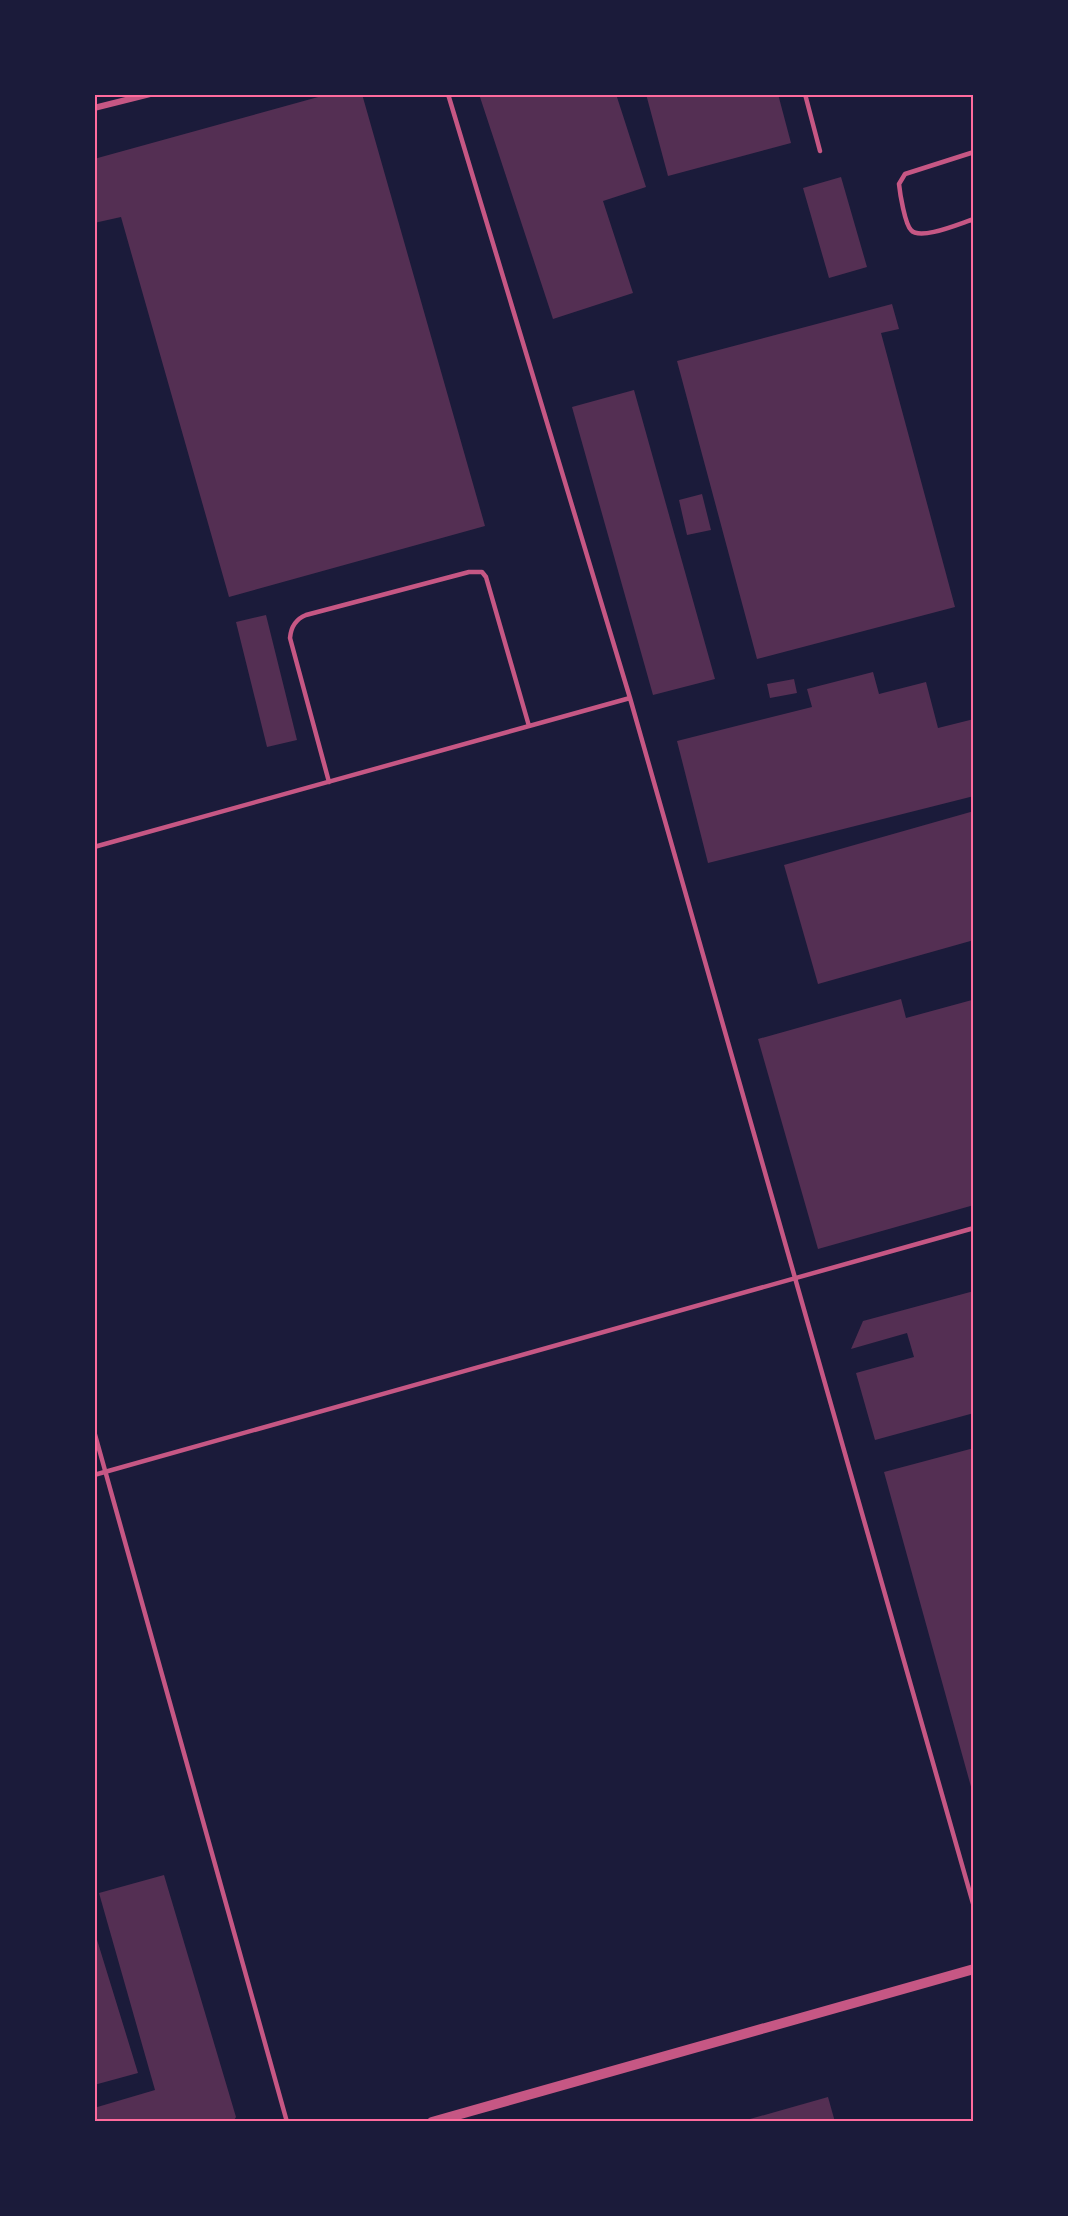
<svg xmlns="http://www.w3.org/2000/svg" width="1068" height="2216" viewBox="0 0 1068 2216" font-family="'Open Sans',sans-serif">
  <rect width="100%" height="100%" fill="#1b1b3a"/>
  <!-- building -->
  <path fill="#542f53" d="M329 94H362L485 526 229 597 121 217 94 223V159Z
    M479 94H616L646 187 603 201 633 293 553 319Z
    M646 94H778L791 143 668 176Z
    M841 177 867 267 829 278 803 188Z
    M892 304 899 329 881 333 955 607 757 659 677 361Z
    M634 390 715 679 653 695 572 407Z
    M702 494 711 530 687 535 679 500Z
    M266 615 297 740 267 747 236 622Z
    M873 672 879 694 926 682 938 728 974 719V796L708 863 677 741 812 707 807 689Z
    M794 679 797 693 770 698 767 684Z
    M974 811V940L818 984 784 865Z
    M901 999 906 1018 972 1000 974 1205 818 1249 758 1039Z
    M974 1291V1413L875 1440 856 1373 914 1357 907 1333 851 1349 863 1321Z
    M974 1448V1794H973L884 1472Z
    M164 1875 236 2117 233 2122H94V2108L155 2090 99 1893Z
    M94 1930 138 2073 94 2085Z
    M828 2097 835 2122H744L743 2121Z"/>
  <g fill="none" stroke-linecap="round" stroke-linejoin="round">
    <!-- service -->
    <path stroke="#c65784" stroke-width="4.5" d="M448 94 630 698 974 1907
      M805 94 820 151
      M974 152 905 174 899 184C900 194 905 224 911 230 920 241 961 223 974 219
      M329 782 290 638C291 626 296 619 306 615L469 572H482L486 577 529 726
      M94 847 630 698
      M94 1431 287 2122
      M94 1475 974 1228"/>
    <!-- minor -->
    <path stroke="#c65784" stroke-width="6" d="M94 108 150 94"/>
    <!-- tertiary -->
    <path stroke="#c65784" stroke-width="10" d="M432 2122 974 1969"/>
  </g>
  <!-- border -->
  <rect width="1068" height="2216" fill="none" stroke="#1b1b3a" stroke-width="192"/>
  <rect x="96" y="96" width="876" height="2024" fill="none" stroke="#ff6b9d" stroke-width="2"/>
</svg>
